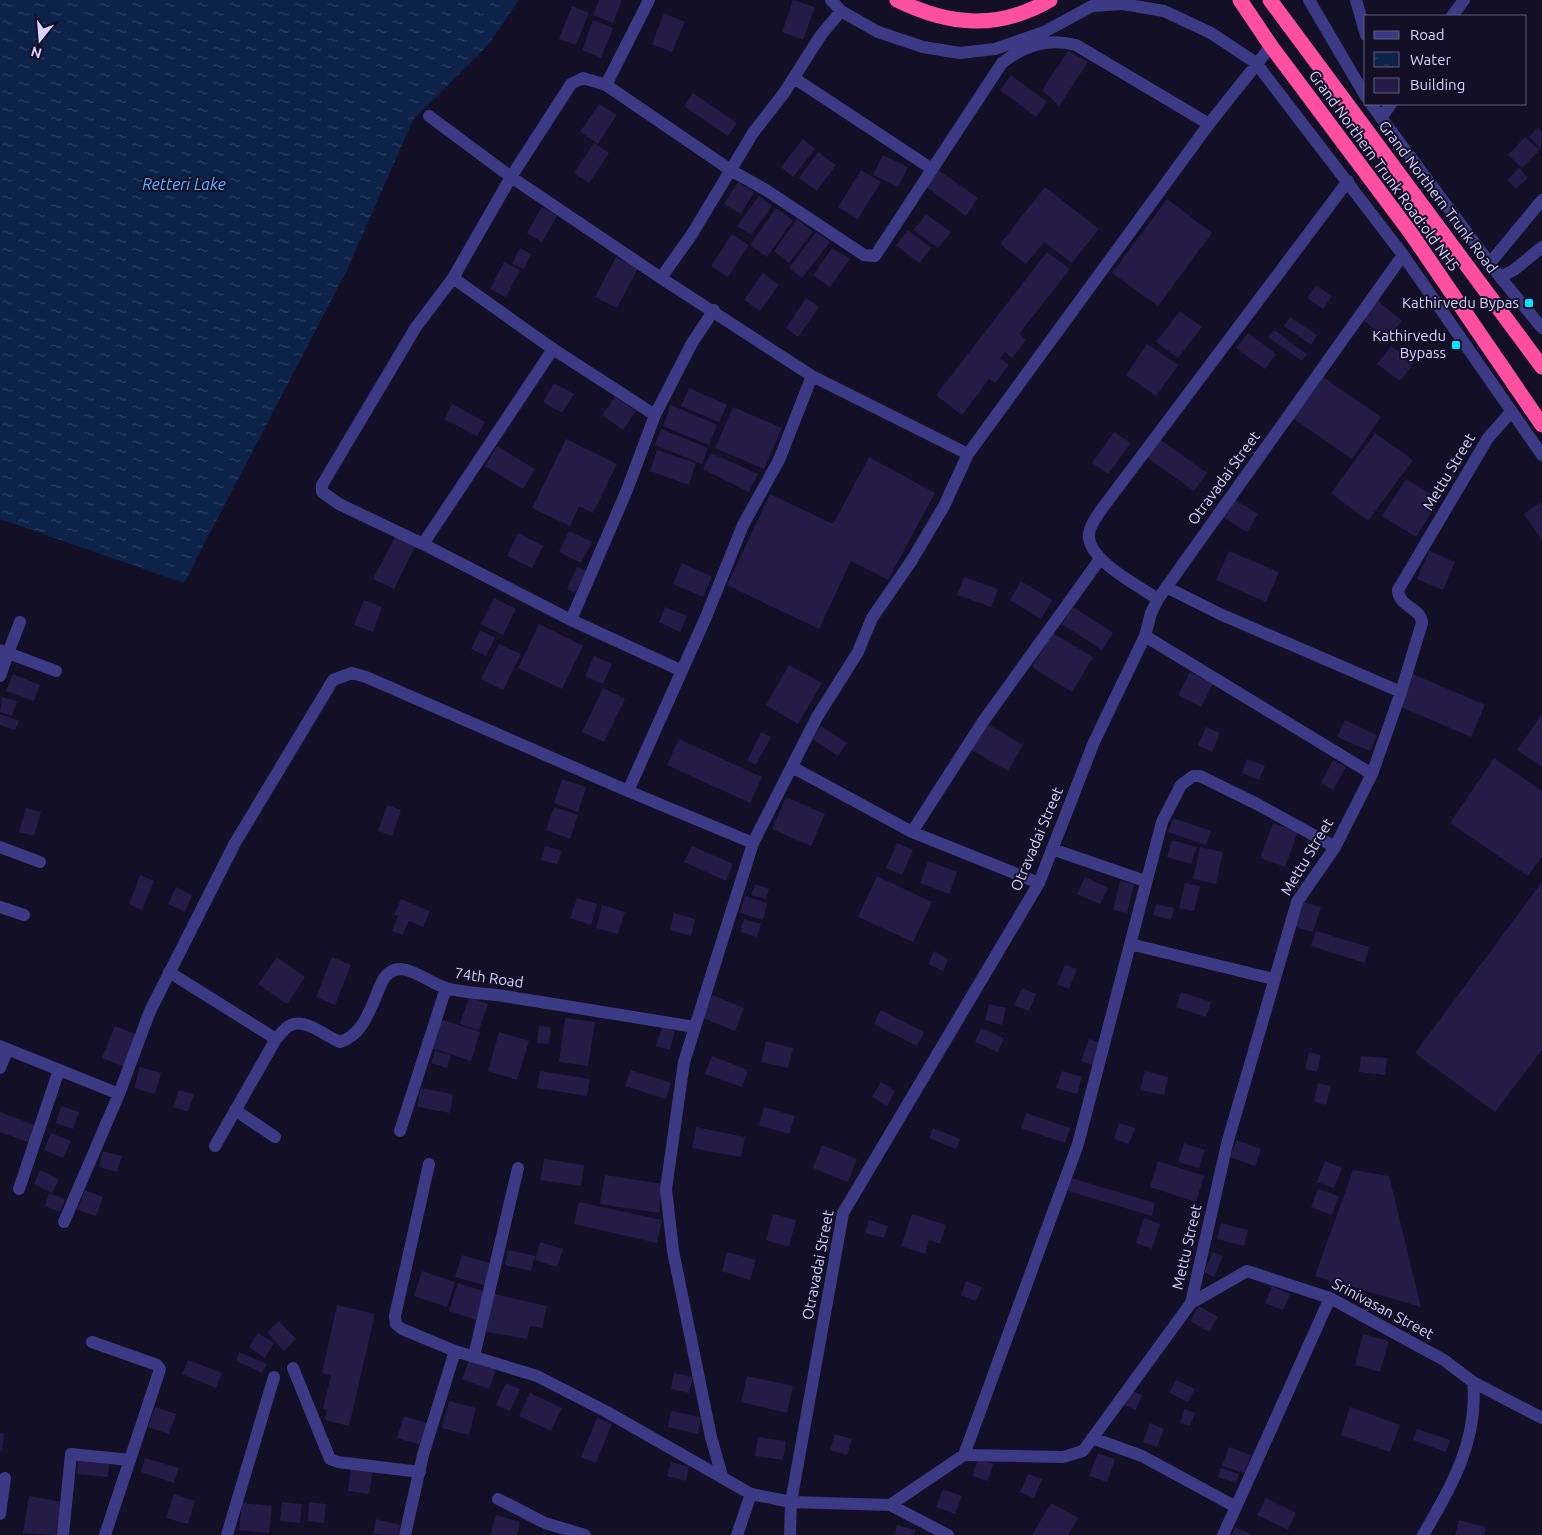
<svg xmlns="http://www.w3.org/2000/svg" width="1542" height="1535" viewBox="0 0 1542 1535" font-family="Ubuntu,sans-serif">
  <defs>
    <pattern id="water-ripples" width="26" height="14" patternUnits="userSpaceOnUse" patternTransform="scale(1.25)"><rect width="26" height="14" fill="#0c2248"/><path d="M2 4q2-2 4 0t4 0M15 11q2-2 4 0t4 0" fill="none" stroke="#2f4163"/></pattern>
  </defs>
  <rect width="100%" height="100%" fill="#130f26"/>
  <!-- water -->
  <path fill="url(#water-ripples)" d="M0 0H519L488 45 413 120 347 270 184 583 0 519Z"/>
  <!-- building -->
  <path fill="#241b47" d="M599 0H622L613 23 593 15Z
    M793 0 815 7 803 40 782 32Z
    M572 6 589 13 576 45 559 39Z
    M664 13 685 22 672 52 652 44Z
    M593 20 613 28 601 58 582 50Z
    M1068 51 1088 62 1059 106 1042 90Z
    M1011 75 1047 102 1036 117 1000 90Z
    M693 93 737 123 728 136 684 106Z
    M599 104 617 115 598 144 580 132Z
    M1538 128 1542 132 1541 149 1529 137Z
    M1525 137 1540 150 1522 168 1508 155Z
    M803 139 815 149 793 177 781 167Z
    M594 143 609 153 589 183 574 173Z
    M818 152 836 165 817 191 799 178Z
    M883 155 908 167 898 187 873 175Z
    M1519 168 1528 178 1516 189 1507 180Z
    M937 169 978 198 966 216 925 186Z
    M861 170 881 182 858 219 838 207Z
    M738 182 754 192 741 214 724 204Z
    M1045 187 1099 229 1072 263 1044 242 1026 264 1000 244Z
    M759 196 772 206 751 235 737 226Z
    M1167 199 1212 233 1158 306 1112 273Z
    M542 207 557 216 542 242 527 233Z
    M776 208 793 220 767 257 750 245Z
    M926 214 951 232 938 248 914 230Z
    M797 219 813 232 789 263 774 251Z
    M908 230 931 248 919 263 896 245Z
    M816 232 830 242 802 278 789 268Z
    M732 234 749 245 728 277 711 266Z
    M520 248 531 254 524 269 512 264Z
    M832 248 850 259 830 287 813 275Z
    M1047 252 1070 269 1019 334 1026 340 1012 358 1005 352 1000 358 1009 365 995 383 989 379 962 415 936 395Z
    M616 257 638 268 617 308 595 297Z
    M504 262 520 270 506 297 490 289Z
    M763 273 779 285 760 311 744 300Z
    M1316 285 1332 296 1323 309 1307 298Z
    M806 298 819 307 798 337 786 328Z
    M1377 300 1402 321 1386 339 1362 319Z
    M1180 311 1202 327 1178 358 1156 342Z
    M1290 317 1317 335 1311 345 1284 326Z
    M1274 330 1307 354 1302 361 1268 337Z
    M1248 333 1276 354 1265 369 1236 348Z
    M1147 344 1178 365 1156 396 1126 375Z
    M1391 346 1414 363 1400 381 1377 364Z
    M1320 375 1381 417 1352 459 1291 417Z
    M554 383 574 394 562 413 543 402Z
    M689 388 727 405 719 422 681 406Z
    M615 397 636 411 623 430 602 415Z
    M452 404 485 422 477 436 444 419Z
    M671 405 717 425 709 445 663 426Z
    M733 407 782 428 764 469 715 448Z
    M661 429 708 448 702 464 655 445Z
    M1114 432 1131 443 1108 474 1092 463Z
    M1375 433 1413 460 1368 521 1331 493Z
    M1158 438 1207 473 1194 491 1145 456Z
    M566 439 617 464 593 513 579 506 570 526 532 508Z
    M497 446 535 469 523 489 485 466Z
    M657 450 696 463 689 485 650 471Z
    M711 453 758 474 749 492 703 469Z
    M869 457 935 493 888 580 851 561 819 629 727 585 770 494 833 524Z
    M1406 479 1440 499 1416 537 1382 516Z
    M1234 499 1258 514 1247 532 1223 517Z
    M1542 501V540L1524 514Z
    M569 531 592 542 581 563 559 552Z
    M518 533 543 546 532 568 507 556Z
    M395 537 415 547 394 589 373 579Z
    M1229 551 1279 572 1266 602 1216 580Z
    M1429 551 1455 562 1443 590 1417 579Z
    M682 563 712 577 703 597 673 584Z
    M577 567 586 571 575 593 567 589Z
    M964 577 998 589 991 607 957 595Z
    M1021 581 1052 600 1041 619 1010 600Z
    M494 598 516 609 503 635 481 624Z
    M364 600 382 607 373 632 354 625Z
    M665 607 687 616 680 632 659 622Z
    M1073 607 1113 633 1102 650 1062 624Z
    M539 624 583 646 562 689 518 668Z
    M480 630 495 638 486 656 471 649Z
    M1053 633 1093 657 1072 692 1032 667Z
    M499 644 521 654 503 690 481 679Z
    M594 656 612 664 603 684 585 676Z
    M789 665 822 683 798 724 766 705Z
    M1190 672 1213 684 1201 707 1178 695Z
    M13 674 40 685 34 701 6 691Z
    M1413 674 1485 705 1471 737 1399 706Z
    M603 688 625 699 604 742 582 732Z
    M2 697 17 701 12 716 0 712Z
    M0 714 19 721 15 730 0 725Z
    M1542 714V767L1517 750Z
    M1345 720 1377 735 1370 751 1337 737Z
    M986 723 1023 745 1008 771 970 749Z
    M821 726 847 743 838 756 812 739Z
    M1206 727 1220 733 1212 752 1198 745Z
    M761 732 771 737 756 765 747 761Z
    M679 739 762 777 750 803 667 765Z
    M1494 758 1542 791V857L1528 876 1450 823Z
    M1247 759 1265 766 1259 780 1242 773Z
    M1333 760 1346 767 1333 790 1321 783Z
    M562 779 586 787 578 812 554 803Z
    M786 797 825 814 811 846 772 829Z
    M387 805 401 810 392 836 378 831Z
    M554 807 578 815 570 839 546 830Z
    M26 808 41 812 34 836 19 832Z
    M1173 818 1211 831 1206 845 1168 832Z
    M1273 823 1298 832 1285 867 1260 858Z
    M1172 840 1197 847 1191 864 1167 857Z
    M897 843 913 850 902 875 886 868Z
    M545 846 562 851 557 864 541 860Z
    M692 846 733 864 726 881 684 862Z
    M1200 847 1223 852 1216 884 1193 879Z
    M928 861 957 872 949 894 920 883Z
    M140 875 154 881 142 910 129 904Z
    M877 876 932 902 913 942 858 917Z
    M1085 877 1108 888 1100 904 1077 894Z
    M1120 881 1134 884 1127 913 1113 910Z
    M1542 882V1050L1495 1112 1415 1053Z
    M1185 883 1200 886 1194 911 1179 908Z
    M755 884 769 889 766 899 751 895Z
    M176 887 192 895 185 912 168 904Z
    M745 896 767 903 763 920 740 913Z
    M577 898 597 904 591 925 570 918Z
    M401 899 430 911 423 927 409 921 402 935 392 931 398 916 394 915Z
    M1303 902 1321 907 1313 932 1296 927Z
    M1156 904 1174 908 1171 920 1153 915Z
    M602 905 625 912 618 934 596 928Z
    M674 913 695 919 691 936 670 930Z
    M744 919 761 924 757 937 740 932Z
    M1316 931 1369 947 1365 963 1311 946Z
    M934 951 948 959 943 971 928 964Z
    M277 957 305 977 287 1004 258 984Z
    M332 957 351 965 335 1005 316 997Z
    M1065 965 1077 969 1069 989 1057 984Z
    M1022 988 1036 994 1029 1011 1014 1005Z
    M1181 992 1211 1002 1206 1017 1176 1007Z
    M712 995 744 1008 735 1031 703 1018Z
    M469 997 488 1004 479 1030 460 1024Z
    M989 1004 1006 1008 1002 1025 985 1020Z
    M881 1010 924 1032 917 1046 874 1024Z
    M565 1018 595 1022 588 1066 559 1062Z
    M440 1019 480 1032 471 1061 431 1048Z
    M115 1026 138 1035 125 1067 102 1058Z
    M539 1026 551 1027 549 1044 537 1043Z
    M662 1027 675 1031 670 1050 656 1046Z
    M981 1028 1004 1038 998 1052 975 1042Z
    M499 1032 529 1041 517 1080 488 1071Z
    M1089 1039 1101 1043 1093 1065 1081 1061Z
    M766 1041 793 1048 788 1068 761 1062Z
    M435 1051 451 1055 447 1068 431 1063Z
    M1309 1052 1321 1055 1317 1072 1305 1069Z
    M712 1056 748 1070 742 1087 705 1074Z
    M1361 1056 1387 1058 1385 1075 1359 1072Z
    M140 1067 161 1073 155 1094 134 1088Z
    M631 1070 671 1083 666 1099 625 1086Z
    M540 1071 590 1079 587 1096 537 1088Z
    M1062 1071 1082 1077 1077 1094 1056 1088Z
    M1145 1071 1168 1077 1164 1095 1140 1090Z
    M881 1082 895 1091 887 1106 872 1097Z
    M1318 1083 1331 1086 1326 1105 1314 1101Z
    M421 1088 453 1094 450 1113 417 1107Z
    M179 1090 194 1094 188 1112 173 1107Z
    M61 1106 79 1112 73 1129 56 1123Z
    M764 1107 795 1116 789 1134 759 1125Z
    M0 1112 37 1126 30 1143 0 1132Z
    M1026 1113 1070 1128 1065 1143 1021 1128Z
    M1119 1123 1135 1128 1129 1144 1114 1139Z
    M696 1127 745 1137 741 1157 692 1148Z
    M933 1128 960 1139 956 1149 929 1138Z
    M51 1133 71 1141 63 1158 44 1150Z
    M1236 1140 1261 1149 1255 1166 1230 1157Z
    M1184 1143 1205 1150 1199 1168 1178 1162Z
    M822 1145 857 1159 848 1182 813 1168Z
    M103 1151 122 1156 117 1172 99 1167Z
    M544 1159 584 1165 581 1186 540 1180Z
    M1158 1161 1204 1176 1196 1202 1150 1187Z
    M1325 1161 1342 1168 1334 1188 1317 1182Z
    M40 1170 59 1179 52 1193 34 1184Z
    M1353 1170 1389 1176 1421 1307 1315 1276Z
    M605 1175 663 1184 659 1213 600 1204Z
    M1071 1178 1155 1203 1152 1216 1068 1191Z
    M1318 1189 1339 1196 1332 1215 1311 1207Z
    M85 1190 103 1197 96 1216 77 1210Z
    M49 1193 65 1199 60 1212 45 1206Z
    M579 1202 662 1220 657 1243 574 1224Z
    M773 1214 796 1220 789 1247 766 1240Z
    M912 1214 946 1225 940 1244 929 1240 925 1254 901 1246Z
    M1144 1218 1160 1224 1152 1249 1136 1243Z
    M869 1220 888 1226 884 1238 865 1233Z
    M1221 1223 1248 1230 1244 1246 1217 1239Z
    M540 1242 563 1249 557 1267 535 1260Z
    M508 1250 535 1256 531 1271 505 1265Z
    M727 1252 756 1260 750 1280 722 1271Z
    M1213 1252 1223 1256 1214 1277 1204 1272Z
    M462 1255 493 1264 487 1286 455 1277Z
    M422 1271 455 1282 447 1307 414 1296Z
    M966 1281 982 1287 976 1301 961 1295Z
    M458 1283 486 1292 476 1320 449 1311Z
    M1272 1286 1290 1294 1283 1310 1265 1303Z
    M494 1294 547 1306 542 1328 530 1326 527 1339 486 1332Z
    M337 1305 375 1314 349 1426 325 1420 327 1410 323 1409 331 1375 322 1373Z
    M1199 1306 1218 1317 1209 1332 1190 1321Z
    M279 1321 296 1339 284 1351 267 1332Z
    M258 1333 274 1343 265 1358 249 1347Z
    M1363 1334 1389 1341 1380 1372 1355 1365Z
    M239 1352 267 1364 262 1373 236 1361Z
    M188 1360 222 1373 216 1388 182 1374Z
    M469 1360 496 1370 489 1389 462 1379Z
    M674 1373 693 1377 689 1393 671 1389Z
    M747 1376 793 1386 787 1413 741 1402Z
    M1176 1380 1195 1389 1188 1402 1169 1393Z
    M506 1383 520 1389 510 1411 496 1405Z
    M1129 1390 1142 1395 1136 1410 1123 1405Z
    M530 1393 562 1408 551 1431 519 1416Z
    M449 1401 476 1408 469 1435 442 1428Z
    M155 1407 176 1414 169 1434 148 1427Z
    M1350 1407 1400 1425 1390 1452 1341 1435Z
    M1184 1409 1195 1413 1190 1426 1180 1423Z
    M671 1411 701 1417 698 1434 668 1427Z
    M404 1416 427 1423 421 1445 397 1438Z
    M597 1418 612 1424 596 1463 581 1457Z
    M1150 1423 1164 1429 1157 1447 1143 1442Z
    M1417 1429 1450 1440 1446 1452 1413 1440Z
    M0 1433H4L2 1452 0 1451Z
    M835 1434 852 1439 847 1455 830 1450Z
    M758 1437 786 1441 783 1460 755 1456Z
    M1229 1447 1251 1455 1244 1473 1222 1466Z
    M1098 1453 1115 1459 1107 1482 1089 1476Z
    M145 1458 179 1468 174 1483 141 1472Z
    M78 1459 109 1462 108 1477 77 1474Z
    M978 1459 993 1464 988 1481 972 1476Z
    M671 1462 689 1467 686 1481 667 1476Z
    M351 1467 373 1470 369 1494 348 1491Z
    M1221 1468 1239 1474 1236 1483 1218 1477Z
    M1028 1474 1042 1479 1034 1498 1020 1492Z
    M943 1489 962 1496 955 1514 936 1507Z
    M174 1494 195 1501 188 1524 166 1518Z
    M29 1496 62 1502 56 1535 23 1533Z
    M1266 1498 1296 1513 1288 1530 1257 1515Z
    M282 1502 302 1504 300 1523 280 1521Z
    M309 1502 326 1504 324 1523 308 1521Z
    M242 1503 272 1506 269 1533 239 1530Z
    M1051 1503 1078 1518 1068 1535H1032Z
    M496 1515 520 1522 517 1535H490Z
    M376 1519 400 1525 398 1535 373 1534Z
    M1459 1520 1486 1527 1484 1535H1455Z
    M897 1525 916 1530 914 1535H894Z
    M1235 1527 1253 1535H1232Z"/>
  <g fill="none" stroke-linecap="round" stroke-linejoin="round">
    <!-- minor -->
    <path stroke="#3d3a85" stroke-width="12" d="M831 0 841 11 878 32 923 47 960 53 995 49 1044 32 1092 6 1123 4 1164 11 1211 33 1256 63 1403 255 1542 455
      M1309 0 1366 97
      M1356 0 1366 35
      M841 11 821 35 784 93 753 133 692 234 661 278 812 376 779 460 743 525 706 617 628 791 753 843 817 717 858 652 872 618 912 560 944 506 968 454 1209 124 1271 46
      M1452 16 1464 0
      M794 78 932 169
      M606 85 649 0
      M1371 104 1500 277 1542 328
      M429 116 511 177 661 278
      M1381 118 1391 104
      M1490 263 1542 200
      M1500 277 1514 270 1542 247
      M453 278 553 349 655 415
      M812 376 968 454
      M423 544 553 349
      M1166 587 1220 614 1401 692
      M1158 599C1139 586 1080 557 1090 529 1093 521 1099 513 1104 506L1348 181
      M571 620 423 544 339 504 322 492V485L416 327 453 278 511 177 571 84 583 78 606 85 732 171 766 190 864 255 875 256 1002 63C1025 45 1047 38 1076 45L1209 124
      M20 622 8 653 56 671
      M1145 636 1372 774
      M0 650 8 653 0 676
      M680 670 571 620 627 490 655 415 692 343 714 310
      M792 767 912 832 1039 883
      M912 832 982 723 1100 559
      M0 847 40 862
      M1052 849 1145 881
      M0 907 24 915
      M1130 944 1273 979
      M169 972 276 1039
      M0 1046 119 1094
      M0 1068 8 1049
      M235 1110 275 1137
      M400 1131 446 988
      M215 1146 276 1039C280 1035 285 1027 291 1025 306 1018 326 1037 340 1042 366 1034 372 1002 383 980 399 954 425 982 446 988 466 994 490 993 510 997 572 1007 634 1017 695 1027
      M429 1164 395 1316 396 1324 402 1329 455 1351
      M19 1189 59 1070
      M64 1222 119 1094 150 1011 235 843 333 680 352 673 366 677 628 791
      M1191 1303 1227 1144 1297 902 1335 847 1372 774 1401 692 1422 623C1422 608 1398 607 1398 590L1488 438 1511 412
      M92 1342 157 1365 160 1369 105 1535
      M474 1356 518 1168
      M293 1368 330 1459 338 1462 420 1472
      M1092 1438 1142 1456 1236 1507 1223 1535
      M964 1455 1078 1144 1162 822 1181 785 1193 776H1200L1257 804 1335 847
      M722 1476 711 1437 673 1251 666 1189 684 1062 753 843
      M498 1499 545 1523 585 1535
      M890 1505 948 1535
      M1236 1507 1330 1298
      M0 1514 5 1478
      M63 1535 71 1454 130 1460
      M227 1535 274 1377
      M405 1535 423 1455 455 1351 537 1376 607 1412 751 1494 791 1502 890 1505 964 1455 1063 1457 1083 1451 1191 1303 1247 1271 1330 1298 1444 1360 1473 1382 1542 1418
      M737 1535 751 1494
      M790 1535 791 1502 843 1213 1039 883 1094 742 1145 636 1151 613 1158 599 1403 255
      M1423 1535C1451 1488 1479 1439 1473 1382"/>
    <!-- highway -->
    <path stroke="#ff4fa3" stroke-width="15" d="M897 0C950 26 998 30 1050 0
      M1240 0 1271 46 1410 232 1542 425
      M1270 0 1542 367"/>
  </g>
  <!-- markers -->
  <g fill="#00e5ff" stroke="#130f26" stroke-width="2">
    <rect x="1524" y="298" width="10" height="10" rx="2.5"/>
    <rect x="1451" y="340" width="10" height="10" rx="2.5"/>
  </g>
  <g text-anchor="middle" stroke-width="4" stroke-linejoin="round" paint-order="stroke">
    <!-- street labels -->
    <g font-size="15" fill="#d9d4ff" stroke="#130f26">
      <text transform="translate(1384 171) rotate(54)" y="5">Grand Northern Trunk Road:old NH5</text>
      <text transform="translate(1438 197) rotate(53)" y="5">Grand Northern Trunk Road</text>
      <text transform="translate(1449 472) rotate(-59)" y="5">Mettu Street</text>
      <text transform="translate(1224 478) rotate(-54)" y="5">Otravadai Street</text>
      <text transform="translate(1037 839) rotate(-67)" y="5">Otravadai Street</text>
      <text transform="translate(1307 857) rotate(-59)" y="5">Mettu Street</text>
      <text transform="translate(489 978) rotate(8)" y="5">74th Road</text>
      <text transform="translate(1187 1247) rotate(-77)" y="5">Mettu Street</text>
      <text transform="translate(818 1265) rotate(-79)" y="5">Otravadai Street</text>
      <text transform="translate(1383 1309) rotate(28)" y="5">Srinivasan Street</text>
    </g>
    <!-- poi labels -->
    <g font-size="15" fill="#d9d4ff" stroke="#130f26" text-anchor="end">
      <text x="1519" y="308">Kathirvedu Bypas</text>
      <text x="1446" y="341">Kathirvedu<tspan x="1446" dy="17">Bypass</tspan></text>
    </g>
    <!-- water labels -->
    <g font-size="16" font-style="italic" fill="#62b6ff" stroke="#130f26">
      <text x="184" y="190">Retteri Lake</text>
    </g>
  </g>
  <!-- legend -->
  <rect x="1364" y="15" width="162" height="90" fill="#130f26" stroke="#625e7d"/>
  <rect x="1374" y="31" width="25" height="8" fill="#3d3a85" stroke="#625e7d"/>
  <text x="1410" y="40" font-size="15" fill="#d9d4ff">Road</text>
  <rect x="1374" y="52" width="25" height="15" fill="url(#water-ripples)" stroke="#625e7d"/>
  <text x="1410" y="65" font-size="15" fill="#d9d4ff">Water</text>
  <rect x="1374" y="78" width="25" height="15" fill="#241b47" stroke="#625e7d"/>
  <text x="1410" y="90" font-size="15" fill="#d9d4ff">Building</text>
  <!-- north arrow -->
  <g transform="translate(40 40) rotate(197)" stroke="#130f26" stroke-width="4" paint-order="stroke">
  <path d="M0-4L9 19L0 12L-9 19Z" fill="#d9d4ff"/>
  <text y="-8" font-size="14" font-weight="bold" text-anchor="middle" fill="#d9d4ff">N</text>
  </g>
</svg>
